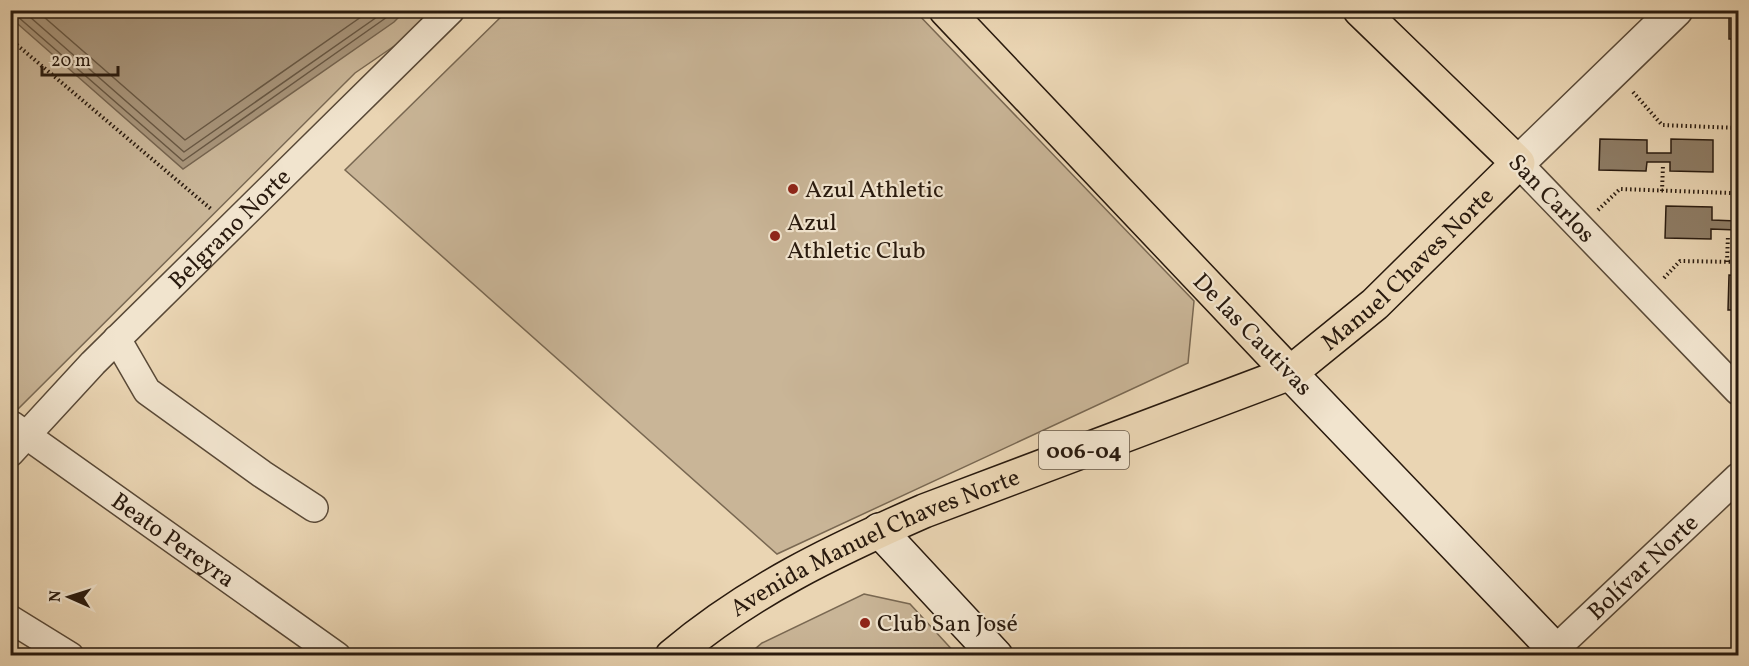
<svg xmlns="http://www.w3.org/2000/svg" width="1749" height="666" viewBox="0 0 1749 666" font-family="Vollkorn,serif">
  <rect width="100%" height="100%" fill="#ead5b3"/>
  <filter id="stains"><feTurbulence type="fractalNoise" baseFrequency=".00333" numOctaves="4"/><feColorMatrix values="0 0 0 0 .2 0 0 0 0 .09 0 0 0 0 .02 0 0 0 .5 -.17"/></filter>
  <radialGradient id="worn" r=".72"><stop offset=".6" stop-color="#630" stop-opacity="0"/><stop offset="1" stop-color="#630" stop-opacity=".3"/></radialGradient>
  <!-- green -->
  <path fill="#c9b597" stroke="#796852" stroke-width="1.5" d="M508 10 915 11 1194 301 1188 363 777 554 345 170Z
    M11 11H434L403 40 355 73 16 411 11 408Z
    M864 594 910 604 957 655H748L762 643Z"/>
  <!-- water -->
  <path fill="#a8957b" stroke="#75644f" stroke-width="1.5" d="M11 10H405V11L394 22 183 169 11 18Z"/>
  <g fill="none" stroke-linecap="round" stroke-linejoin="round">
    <!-- shore -->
    <path stroke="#685844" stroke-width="1.5" d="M22 10 184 152 387 10
      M36 10 185 140 371 10
      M10 14 17 16 183 161 397 10"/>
  </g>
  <!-- building -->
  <path fill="#8d7b64" stroke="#291a0e" stroke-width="1.5" d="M1729 10H1738V39H1729Z
    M1600 139 1647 140V153H1671V139L1713 140V172L1670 171V162H1647L1646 171 1599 170Z
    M1666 206 1712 207V220L1737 221 1738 207V239H1736L1737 230 1711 229V239L1665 238Z
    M1729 275 1738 276V310H1728Z"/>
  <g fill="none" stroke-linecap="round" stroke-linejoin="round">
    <!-- minor casing -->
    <g stroke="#594937" stroke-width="30">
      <g id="minor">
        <path d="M1518 163 1738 391"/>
        <path d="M117 339 147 391 262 474 314 508"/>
        <path id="s1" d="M12 425 337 656"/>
        <path id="s2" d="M10 453 93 363 451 10"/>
        <path d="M10 619 70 656"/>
        <path id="s3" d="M1548 656 1738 477"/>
      </g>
    </g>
    <!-- tertiary casing -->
    <g stroke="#594937" stroke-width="36">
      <path id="tertiary" d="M1518 163 1676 10"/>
    </g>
    <!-- secondary casing -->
    <g stroke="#291a0e" stroke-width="36">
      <path id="secondary" d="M1290 373 1561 656
        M879 530 996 656"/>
    </g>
    <!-- primary casing -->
    <g stroke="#291a0e" stroke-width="36">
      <g id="primary">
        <path d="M946 10 1290 373"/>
        <path id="s4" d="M672 656C749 591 833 551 924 511L1290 373 1375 304 1518 163 1360 10"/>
      </g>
    </g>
    <!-- path -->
    <path stroke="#291a0e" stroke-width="4" stroke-dasharray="1.5 3" stroke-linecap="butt" d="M10 39 211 209
      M1633 92 1662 125 1738 128
      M1662 191 1663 165
      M1598 210 1620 189 1731 193
      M1727 262 1728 235
      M1664 278 1680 261 1738 262"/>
    <!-- minor -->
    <use href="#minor" stroke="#f1e4ce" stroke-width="27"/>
    <!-- tertiary -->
    <use href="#tertiary" stroke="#f1e4ce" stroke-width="33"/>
    <!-- secondary -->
    <use href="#secondary" stroke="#f1e4ce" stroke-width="33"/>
    <!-- primary -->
    <use href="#primary" stroke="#ead5b3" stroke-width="33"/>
  </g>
  <!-- markers -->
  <g fill="#8f2418" stroke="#f1e4ce" stroke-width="2">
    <circle cx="793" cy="189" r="6"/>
    <circle cx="775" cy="236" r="6"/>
    <circle cx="865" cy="623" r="6"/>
  </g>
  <g text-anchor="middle" stroke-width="4.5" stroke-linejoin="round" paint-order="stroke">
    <!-- shield labels -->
    <rect fill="#f1e4ce" stroke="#655748" stroke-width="1.5" x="1039" y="431" width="90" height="38" rx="4.5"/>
    <g font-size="22" font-weight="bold" fill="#291a0e">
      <text x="1084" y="458">006-04</text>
    </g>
    <!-- poi labels -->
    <g font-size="24" fill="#291a0e" stroke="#f1e4ce" text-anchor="start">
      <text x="805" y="197">Azul Athletic</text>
      <text x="787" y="230">Azul<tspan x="787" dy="28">Athletic Club</tspan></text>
      <text x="877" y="631">Club San José</text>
    </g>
    <!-- street labels -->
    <g font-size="24" fill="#291a0e" stroke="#f1e4ce">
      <text transform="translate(1552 198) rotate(46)" y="8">San Carlos</text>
      <text dy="8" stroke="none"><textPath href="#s2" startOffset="314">Belgrano Norte</textPath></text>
      <text dy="8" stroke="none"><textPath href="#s4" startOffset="840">Manuel Chaves Norte</textPath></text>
      <text transform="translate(1253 334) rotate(46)" y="8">De las Cautivas</text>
      <text dy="8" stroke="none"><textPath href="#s1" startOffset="198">Beato Pereyra</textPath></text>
      <text dy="8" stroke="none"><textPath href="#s4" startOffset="234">Avenida Manuel Chaves Norte</textPath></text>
      <text dy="8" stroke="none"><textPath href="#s3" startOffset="130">Bolívar Norte</textPath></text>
    </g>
  </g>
  <!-- margin -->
  <rect width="1749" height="666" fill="none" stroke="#ead5b3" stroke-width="36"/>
  <rect x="12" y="12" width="1725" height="642" fill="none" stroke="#291a0e" stroke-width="3"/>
  <rect x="18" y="18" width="1713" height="630" fill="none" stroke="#291a0e" stroke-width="1.5"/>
  <!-- north arrow -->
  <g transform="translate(69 597) rotate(273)" stroke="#f1e4ce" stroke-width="4.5" paint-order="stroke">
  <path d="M0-4.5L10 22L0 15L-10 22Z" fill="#291a0e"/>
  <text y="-9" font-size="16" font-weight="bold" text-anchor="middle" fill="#291a0e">N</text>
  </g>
  <!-- scale -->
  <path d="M42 66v9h76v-9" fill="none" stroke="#291a0e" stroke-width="3"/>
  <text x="51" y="66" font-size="18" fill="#291a0e" stroke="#f1e4ce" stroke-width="4.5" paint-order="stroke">20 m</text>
  <rect width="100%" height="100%" filter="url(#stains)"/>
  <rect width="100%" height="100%" fill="url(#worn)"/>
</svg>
